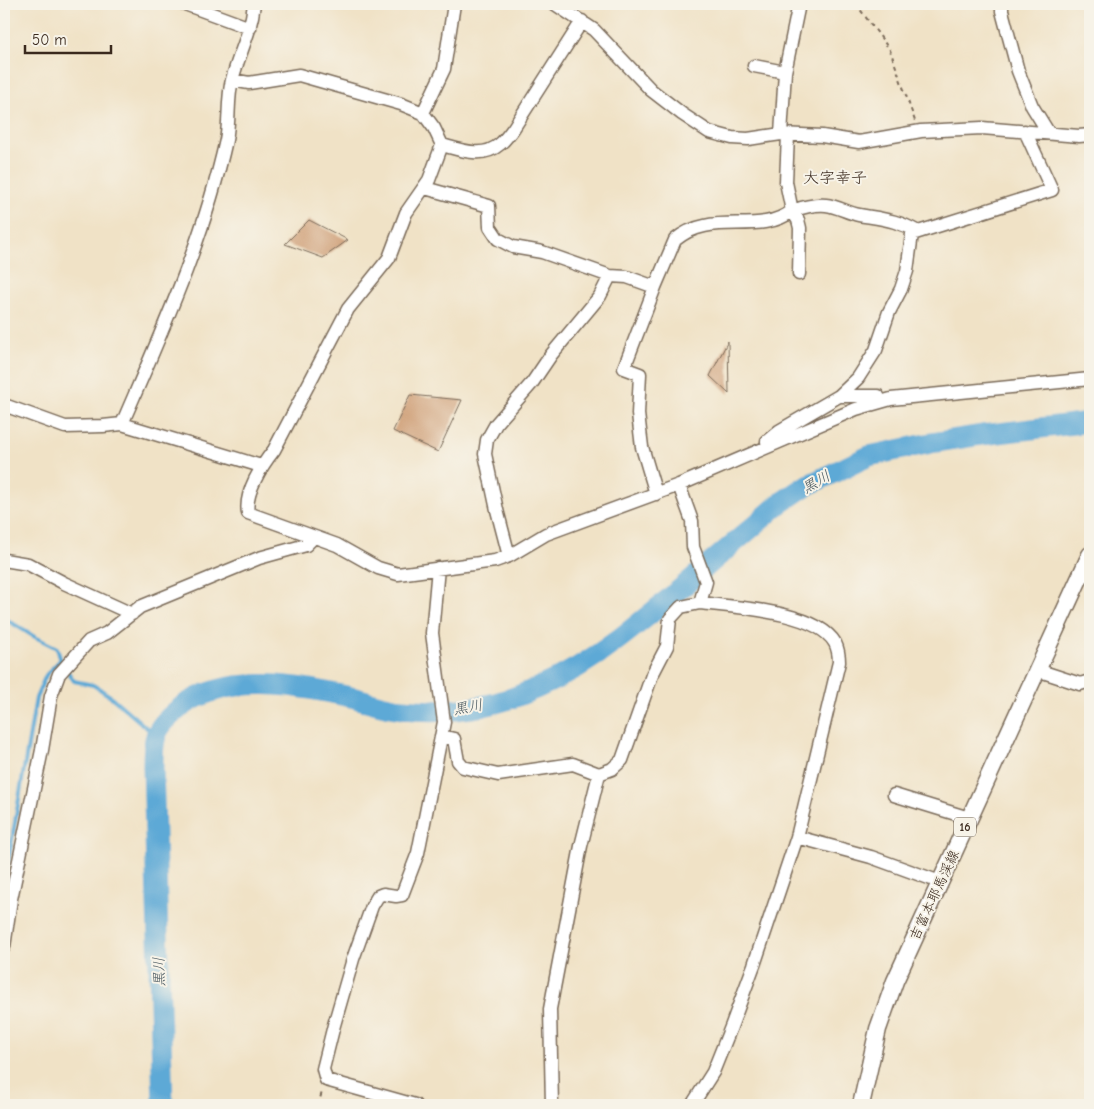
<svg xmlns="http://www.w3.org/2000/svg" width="1094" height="1109" viewBox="0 0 1094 1109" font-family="'Comic Neue','Klee One',sans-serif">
  <rect width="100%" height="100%" fill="#f7f3e8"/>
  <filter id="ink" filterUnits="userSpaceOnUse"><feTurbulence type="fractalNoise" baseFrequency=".02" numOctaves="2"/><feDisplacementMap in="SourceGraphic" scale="10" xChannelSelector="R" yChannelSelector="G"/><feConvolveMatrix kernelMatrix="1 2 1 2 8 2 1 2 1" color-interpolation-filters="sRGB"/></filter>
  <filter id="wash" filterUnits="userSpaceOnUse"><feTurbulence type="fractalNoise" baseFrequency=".0096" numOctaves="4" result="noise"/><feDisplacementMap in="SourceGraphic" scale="20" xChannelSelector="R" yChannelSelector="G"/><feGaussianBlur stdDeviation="1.12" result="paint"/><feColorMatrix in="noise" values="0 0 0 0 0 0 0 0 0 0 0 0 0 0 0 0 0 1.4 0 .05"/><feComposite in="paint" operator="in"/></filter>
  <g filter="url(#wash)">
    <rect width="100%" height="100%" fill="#f0e2c6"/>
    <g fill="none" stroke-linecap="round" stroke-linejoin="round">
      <!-- stream -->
      <path stroke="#5da9d6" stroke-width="4" d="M4 618 33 636 57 648 61 661
        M66 669 74 681 93 685 98 688 110 696 156 736
        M4 887 36 698 46 675 60 660"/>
      <!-- river -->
      <path stroke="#5da9d6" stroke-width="21" d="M163 1105 153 766C153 757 153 745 156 736 159 725 171 715 180 708 230 671 299 686 355 698 371 702 387 708 403 709 441 713 479 710 515 697 579 674 622 638 673 595 708 565 744 535 779 504L804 487 869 456 931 443 982 435 1090 422"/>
    </g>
    <g id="blocks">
      <!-- building -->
      <path fill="#ce9d75" d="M309 220 348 240 323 258 285 244Z
        M728 341 729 394 710 376Z
        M410 395 462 400 438 452 393 431Z"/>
    </g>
  </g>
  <g filter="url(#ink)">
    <use href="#blocks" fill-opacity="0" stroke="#7a6a59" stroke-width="1"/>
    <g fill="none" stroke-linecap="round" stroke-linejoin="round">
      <!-- minor casing -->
      <g stroke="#7a6a59" stroke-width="15">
        <path id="minor" d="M185 4 250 28
          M555 4 594 30 651 90 682 114 709 132 732 138 748 139 781 134 822 136 859 142 921 131 982 128 1079 136 1090 135
          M1002 4V11L1018 71 1032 106 1048 132
          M582 21 513 129C509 134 505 140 500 144 483 159 461 150 442 145L429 180 406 213 389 258 348 309 274 450C262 465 244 493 248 513L337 545 378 568 398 574 495 561 509 556 546 534 679 485 856 409 891 399 1090 379
          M754 66 785 72 781 134
          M785 72 799 4
          M232 80 249 83 299 75 401 104 423 113
          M442 145 434 128 423 113 444 69 454 4
          M425 188 489 206 490 227 498 239 513 247 542 252 610 276 627 277 655 287
          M799 274 800 228 798 220 792 211C803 207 814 204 826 205 837 206 848 213 859 215 882 219 898 220 918 232
          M839 396H878L880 402
          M4 405 65 427 103 426 122 424 261 466
          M122 424C162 331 204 239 226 140 230 120 227 99 232 80 239 53 251 33 254 4
          M767 442V441L779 431 839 396 858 378 876 350 889 312 901 289 907 271 912 234 1052 190 1025 131
          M656 494 642 447 638 414 640 374 624 368 655 287 675 240C711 209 758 237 792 211L786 182 788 135
          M509 556 497 510 485 454 487 440 496 424 532 383 551 355 600 296 610 276
          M4 560 28 564 64 583 132 614
          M1037 670 1080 684 1090 681
          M441 736 454 739 458 761 463 767 498 775 573 764 599 774
          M894 795 969 818
          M797 837 871 857 940 882
          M4 947 11 899 42 750 51 696 59 674 89 641 107 633 140 607 259 558 306 545 314 537
          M415 1105 326 1080 323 1069 334 1025 353 959 372 906 378 896 383 894 396 896 402 895 418 853 444 722 432 633 438 568
          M552 1105 550 1009 581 846 599 774 612 769 622 760 652 675 667 646 670 619 681 607 700 603 706 582 693 547 692 521 679 485
          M692 1105 713 1072 731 1027 754 965 797 837 839 662C839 655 838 649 835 643 817 611 733 607 700 603"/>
      </g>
      <!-- major casing -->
      <g stroke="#7a6a59" stroke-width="19">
        <path id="major" d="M861 1105 878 1029 895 981 1090 555"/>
      </g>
      <!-- path -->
      <path stroke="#7a6a59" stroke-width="2" stroke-dasharray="4 4" stroke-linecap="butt" d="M856 4 890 50 915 121
        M318 1105 322 1092"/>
      <!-- minor -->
      <use href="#minor" stroke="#fff" stroke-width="12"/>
      <!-- major -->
      <use href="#major" stroke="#fff" stroke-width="16"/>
    </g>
  </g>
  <g text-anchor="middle" stroke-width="4" stroke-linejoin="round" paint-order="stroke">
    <!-- shield labels -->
    <rect fill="#f7f3e8" stroke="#73665b" stroke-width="1" x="954" y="817.5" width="22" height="19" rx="4"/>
    <g font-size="12" font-weight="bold" fill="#3b2a1e">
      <text x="965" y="831">16</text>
    </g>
    <!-- street labels -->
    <g font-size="14" fill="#3b2a1e" stroke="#f7f3e8">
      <text transform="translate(934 895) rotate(-65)" y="5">吉富本耶馬渓線</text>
    </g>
    <!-- water labels -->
    <g font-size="15" font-style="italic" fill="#47565e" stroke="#f7f3e8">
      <text transform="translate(816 482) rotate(-30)" y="5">黒川</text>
      <text transform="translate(468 707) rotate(-10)" y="5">黒川</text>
      <text transform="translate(159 972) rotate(-92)" y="5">黒川</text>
    </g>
    <!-- quarter labels -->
    <g font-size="16" fill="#3b2a1e" stroke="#f7f3e8">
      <text x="835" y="183">大字幸子</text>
    </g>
  </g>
  <!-- margin -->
  <rect width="1094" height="1109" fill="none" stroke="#f7f3e8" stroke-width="20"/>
  <!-- scale -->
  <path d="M25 45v8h86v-8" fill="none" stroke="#3b2a1e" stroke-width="2.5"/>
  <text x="32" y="45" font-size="15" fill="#3b2a1e" stroke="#f7f3e8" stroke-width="4" paint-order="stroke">50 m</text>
</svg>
